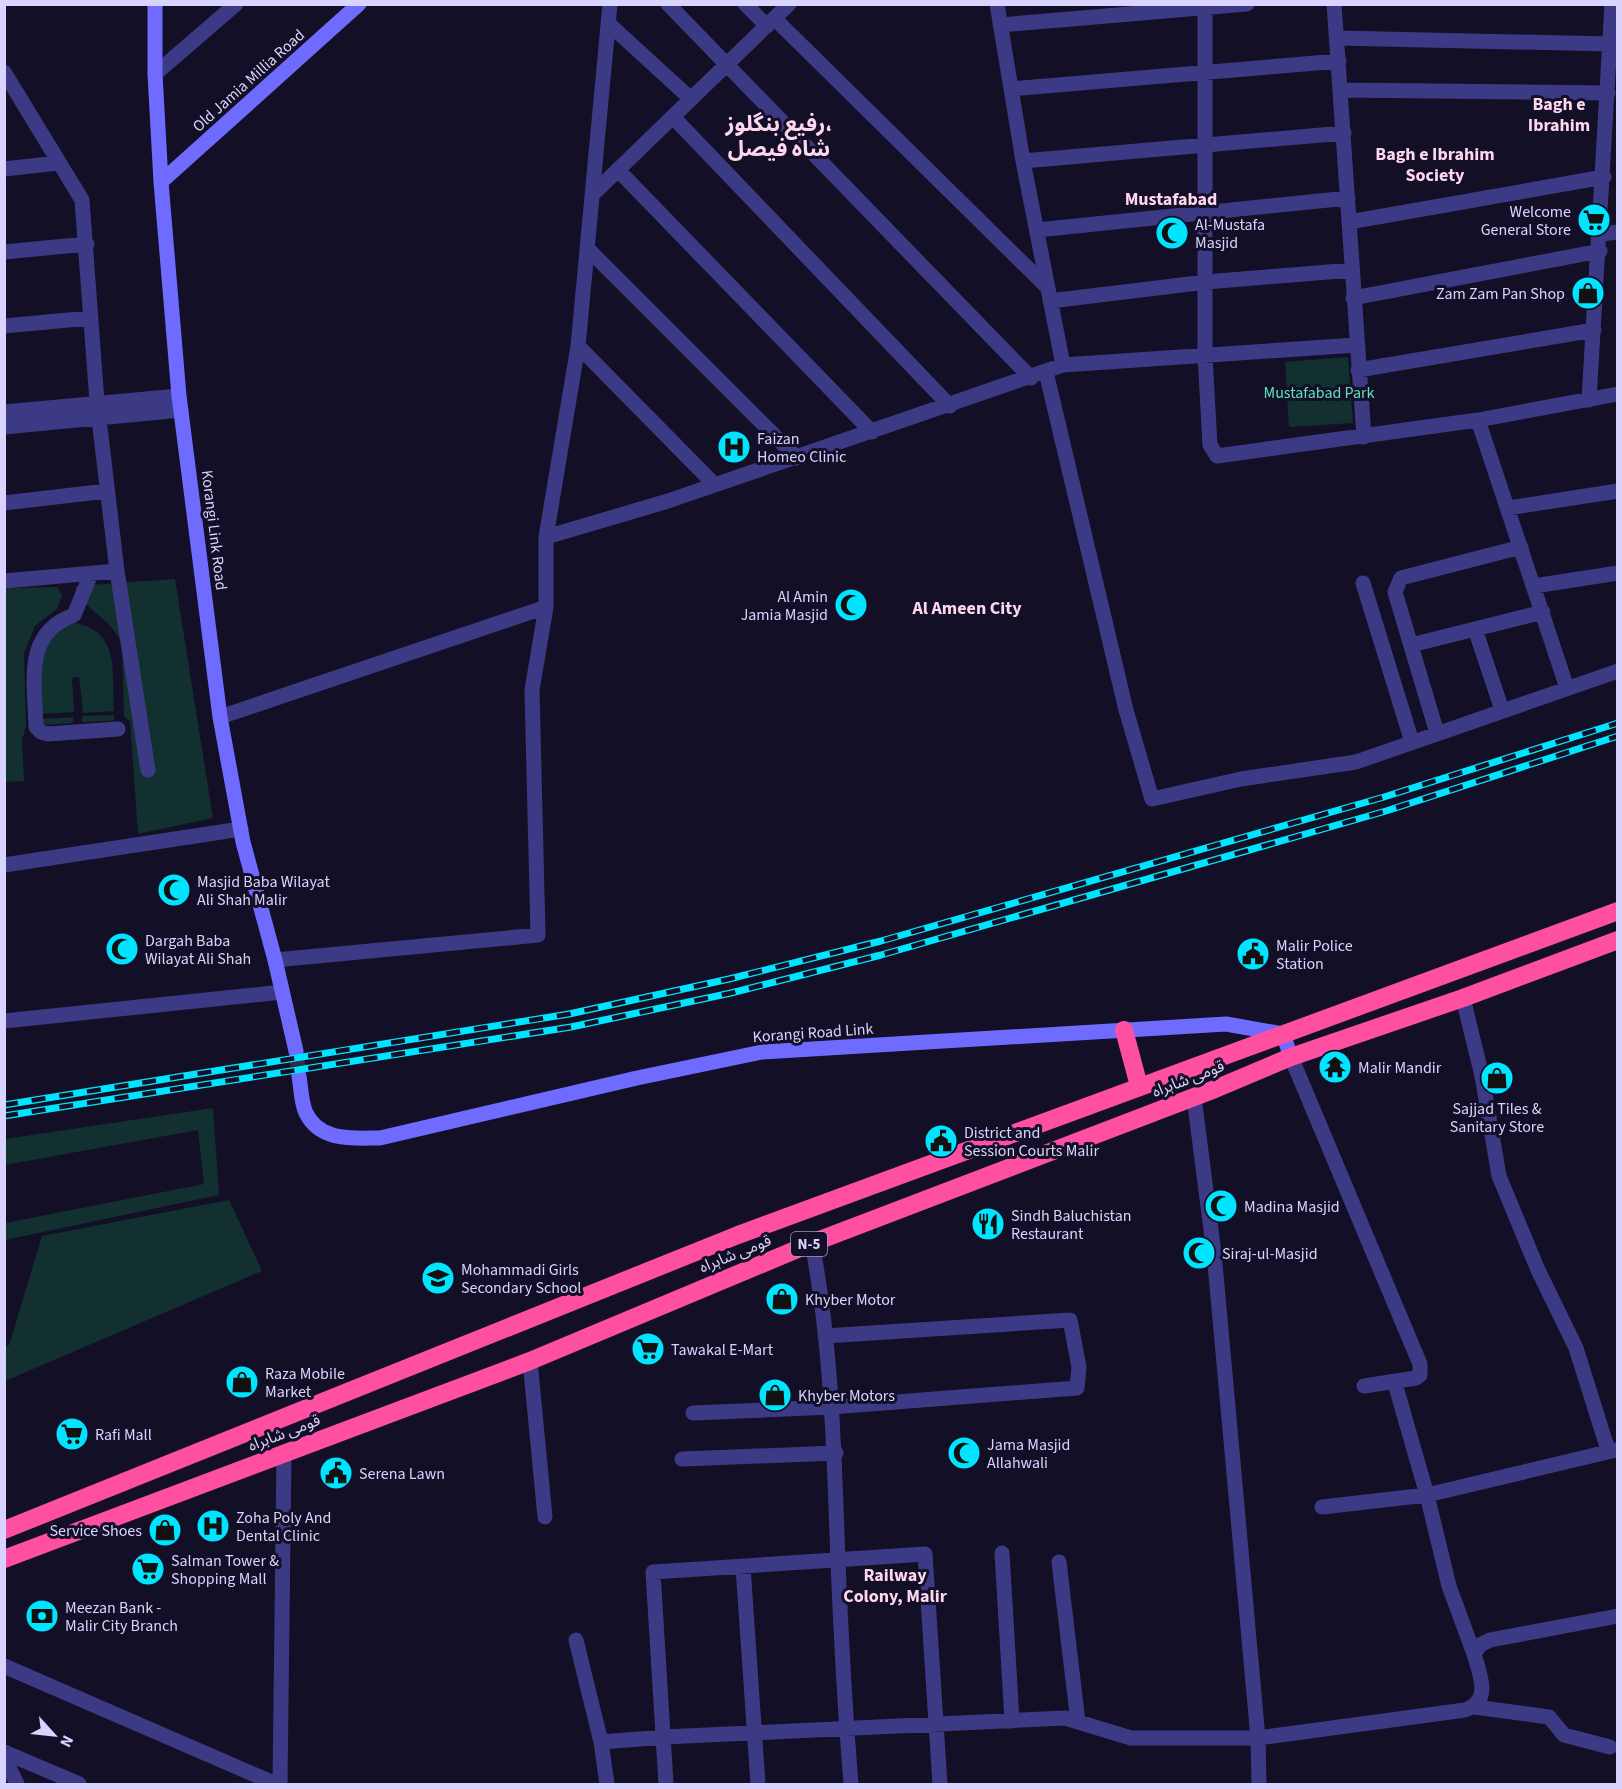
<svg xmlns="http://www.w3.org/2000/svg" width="1622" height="1789" viewBox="0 0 1622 1789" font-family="'Source Sans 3','Noto Sans Arabic',sans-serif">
  <rect width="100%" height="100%" fill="#130f26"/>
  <!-- green -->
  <path fill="#12302f" d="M1348 357 1353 423 1289 427 1285 362Z
    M175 579 213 818 138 834 130 721 124 717 122 647 119 638 109 624 75 595 76 586Z
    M57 587 62 595 57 609 35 626 24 653 26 726 22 740 24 781 5 782V588Z
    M75 623C121 631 112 675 114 711L83 713 79 677 72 678 74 712 41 714 40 652 63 625Z
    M114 715V721L82 722V716Z
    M73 717V723L42 725V719Z
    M213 1108 219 1195 5 1240V1223L204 1184 198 1130 5 1165V1139Z
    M229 1200 262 1271 5 1381V1347L9 1345 42 1236Z"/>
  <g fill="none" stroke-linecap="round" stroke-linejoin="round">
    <!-- secondary-tunnel -->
    <path stroke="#312d47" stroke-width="15" stroke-dasharray="15 8" stroke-linecap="butt" d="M296 1051 299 1076"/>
    <!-- street -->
    <path stroke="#3d3a85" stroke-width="15" d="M668 4 1031 378
      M745 4 767 26
      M997 4 1023 161 1063 365
      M1205 4V356L1210 445 1217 456 1478 420 1618 394
      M1334 4 1364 437
      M775 19 1048 288
      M609 24 691 99
      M1000 25 1247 4
      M1337 38 1611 44
      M4 72 82 200 97 402 117 571 4 581
      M155 74 236 4
      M1011 89 1339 61
      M1341 90 1608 93
      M673 117 950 406
      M1023 161 1344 133
      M4 169 58 163
      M618 170 872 432
      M592 195 789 4
      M1349 222 1604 177
      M1037 230 1348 198
      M1601 234 1618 232
      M587 248 797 458
      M4 252 87 244
      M1353 298 1600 251
      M1050 301 1206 282 1352 270
      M4 326 90 318
      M578 346 715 485
      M1358 370 1594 330
      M1046 372 1126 710 1152 799 1241 779 1356 762 1618 671
      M1589 400 1612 4
      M4 412 179 396
      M1478 420 1567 688
      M4 427 181 410
      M4 503 107 491
      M1508 508 1618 491
      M546 537 668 501 1063 365 1356 345
      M117 571 148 770
      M91 574 74 615C23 633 35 682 36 727L41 732 48 734 118 729
      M1363 583 1412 742
      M1534 586 1618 573
      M1475 629 1502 710
      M1411 645 1543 612
      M220 717 546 607
      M1437 733 1395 592 1401 578 1521 547
      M4 865 241 829
      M275 960 538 935 532 690 546 607V537L578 346 610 4
      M1463 998 1482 1076 1499 1176 1538 1270 1576 1348 1608 1450
      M4 1021 282 992
      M1291 1057 1420 1364V1375L1416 1378 1364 1386
      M812 1243C832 1348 834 1454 838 1561 841 1636 845 1710 851 1784
      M530 1361 545 1517
      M1396 1387 1427 1495 1449 1586 1474 1654
      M693 1413 832 1407 1077 1388 1079 1367 1070 1320 825 1336
      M682 1459 836 1453
      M1322 1507 1427 1495 1616 1450
      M1002 1553 1012 1721
      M1059 1562 1078 1722
      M743 1567 758 1784
      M576 1640 601 1742 607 1784
      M4 1666 276 1784
      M1475 1707 1549 1717 1564 1735 1610 1747
      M601 1742 665 1737 1065 1718 1131 1738H1258L1214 1253 1194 1097
      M4 1752 79 1784
      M4 1757 17 1784
      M280 1784 284 1453
      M666 1784 653 1572 925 1554 940 1784
      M1259 1784 1258 1738 1465 1710C1492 1701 1480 1675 1474 1654L1480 1645 1490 1640 1618 1616"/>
    <!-- secondary -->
    <path stroke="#6f6bff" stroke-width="15" d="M155 4V74L161 182 179 396 220 717 243 842 275 960 296 1051
      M161 182 359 4
      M299 1076C301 1087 301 1103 306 1113 320 1142 353 1138 380 1138L637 1078 762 1052 1226 1024 1283 1034 1291 1057"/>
    <!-- highway -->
    <path stroke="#ff4fa3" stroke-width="18" d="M1124 1030 1139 1086
      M4 1530 738 1235 1618 911
      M4 1559 530 1361 812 1243 1215 1089 1291 1057 1463 998 1618 940"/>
    <!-- rail casing -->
    <g stroke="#00e5ff" stroke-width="7">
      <path id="rail" d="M4 1105 569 1014 729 979 881 941 1384 797 1618 723
        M4 1116 571 1027 731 993 881 955 1386 811 1618 736"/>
    </g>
    <!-- rail -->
    <use href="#rail" stroke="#130f26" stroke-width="4.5" stroke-dasharray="14" stroke-linecap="butt"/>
  </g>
  <!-- icons -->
  <defs>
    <g id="supermarket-disc" transform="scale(1.725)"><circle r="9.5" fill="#00e5ff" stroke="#130f26"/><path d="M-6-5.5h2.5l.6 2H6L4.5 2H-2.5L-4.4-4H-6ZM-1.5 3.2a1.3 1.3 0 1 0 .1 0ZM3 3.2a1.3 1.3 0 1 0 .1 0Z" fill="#111"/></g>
    <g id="mosque-disc" transform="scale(1.725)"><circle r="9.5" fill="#00e5ff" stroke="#130f26"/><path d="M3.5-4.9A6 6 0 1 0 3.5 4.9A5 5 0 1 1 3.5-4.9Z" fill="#111"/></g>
    <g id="shop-disc" transform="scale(1.725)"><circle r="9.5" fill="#00e5ff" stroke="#130f26"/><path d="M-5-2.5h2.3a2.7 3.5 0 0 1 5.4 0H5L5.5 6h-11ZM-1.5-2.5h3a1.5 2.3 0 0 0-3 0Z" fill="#111"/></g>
    <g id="hospital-disc" transform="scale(1.725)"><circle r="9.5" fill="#00e5ff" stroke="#130f26"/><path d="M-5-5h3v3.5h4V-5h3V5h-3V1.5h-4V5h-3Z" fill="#111"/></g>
    <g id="civic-disc" transform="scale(1.725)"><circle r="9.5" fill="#00e5ff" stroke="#130f26"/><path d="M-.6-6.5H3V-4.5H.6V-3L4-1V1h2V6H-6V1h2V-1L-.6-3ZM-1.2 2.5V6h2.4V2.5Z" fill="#111"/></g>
    <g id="temple-disc" transform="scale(1.725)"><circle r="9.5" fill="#00e5ff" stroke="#130f26"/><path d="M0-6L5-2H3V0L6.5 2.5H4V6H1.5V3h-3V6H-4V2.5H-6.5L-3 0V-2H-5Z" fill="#111"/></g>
    <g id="restaurant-disc" transform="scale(1.725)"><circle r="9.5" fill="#00e5ff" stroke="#130f26"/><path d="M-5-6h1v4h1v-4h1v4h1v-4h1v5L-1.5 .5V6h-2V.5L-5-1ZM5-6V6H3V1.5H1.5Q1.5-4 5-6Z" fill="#111"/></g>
    <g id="school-disc" transform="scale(1.725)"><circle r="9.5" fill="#00e5ff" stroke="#130f26"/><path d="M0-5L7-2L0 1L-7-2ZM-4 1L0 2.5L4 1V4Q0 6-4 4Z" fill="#111"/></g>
    <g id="bank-disc" transform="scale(1.725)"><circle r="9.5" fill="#00e5ff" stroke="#130f26"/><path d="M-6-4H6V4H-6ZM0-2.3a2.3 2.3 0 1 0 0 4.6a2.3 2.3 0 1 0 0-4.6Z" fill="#111"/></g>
  </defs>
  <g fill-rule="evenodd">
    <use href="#supermarket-disc" x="1594" y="220"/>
    <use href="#mosque-disc" x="1172" y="233"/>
    <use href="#shop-disc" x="1588" y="293"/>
    <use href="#hospital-disc" x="734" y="447"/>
    <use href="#mosque-disc" x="851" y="605"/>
    <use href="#mosque-disc" x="174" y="890"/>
    <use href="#mosque-disc" x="122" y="949"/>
    <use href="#civic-disc" x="1253" y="954"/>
    <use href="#temple-disc" x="1335" y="1067"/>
    <use href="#shop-disc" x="1497" y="1078"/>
    <use href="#civic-disc" x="941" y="1141"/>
    <use href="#mosque-disc" x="1221" y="1206"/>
    <use href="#restaurant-disc" x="988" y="1224"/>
    <use href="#mosque-disc" x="1199" y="1253"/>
    <use href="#school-disc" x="438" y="1278"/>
    <use href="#shop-disc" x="782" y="1299"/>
    <use href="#supermarket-disc" x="648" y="1349"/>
    <use href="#shop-disc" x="242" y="1382"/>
    <use href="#shop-disc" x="775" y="1395"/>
    <use href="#supermarket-disc" x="72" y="1434"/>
    <use href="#mosque-disc" x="964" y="1453"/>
    <use href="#civic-disc" x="336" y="1473"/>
    <use href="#hospital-disc" x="213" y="1526"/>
    <use href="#shop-disc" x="165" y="1530"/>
    <use href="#supermarket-disc" x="148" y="1569"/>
    <use href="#bank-disc" x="42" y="1616"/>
  </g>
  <g text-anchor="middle" stroke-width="6" stroke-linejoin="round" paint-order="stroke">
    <!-- shield labels -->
    <rect fill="#130f26" stroke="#9e99be" stroke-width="1.5" x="791" y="1232" width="36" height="24" rx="4.5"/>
    <g font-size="15" font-weight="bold" fill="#d9d4ff">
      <text x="809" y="1249">N-5</text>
    </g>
    <!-- street labels -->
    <g font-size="16" fill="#d9d4ff" stroke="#130f26">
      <text transform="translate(248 80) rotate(-42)" y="6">Old Jamia Millia Road</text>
      <text transform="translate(215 530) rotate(83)" y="6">Korangi Link Road</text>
      <text transform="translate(813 1032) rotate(-4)" y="6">Korangi Road Link</text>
      <text transform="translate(1188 1078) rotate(-21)" y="6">قومی شاہراہ</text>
      <text transform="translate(735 1253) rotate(-22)" y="6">قومی شاہراہ</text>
      <text transform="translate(284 1432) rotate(-21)" y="6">قومی شاہراہ</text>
    </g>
    <!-- poi labels -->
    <g font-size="16" fill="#d9d4ff" stroke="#130f26" text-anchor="start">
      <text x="1571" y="217" text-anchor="end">Welcome<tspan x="1571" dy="18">General Store</tspan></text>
      <text x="1195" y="230">Al-Mustafa<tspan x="1195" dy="18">Masjid</tspan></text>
      <text x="1565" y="299" text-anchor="end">Zam Zam Pan Shop</text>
      <text x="757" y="444">Faizan<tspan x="757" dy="18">Homeo Clinic</tspan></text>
      <text x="828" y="602" text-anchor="end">Al Amin<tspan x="828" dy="18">Jamia Masjid</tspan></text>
      <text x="197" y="887">Masjid Baba Wilayat<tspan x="197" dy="18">Ali Shah Malir</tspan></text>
      <text x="145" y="946">Dargah Baba<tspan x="145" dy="18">Wilayat Ali Shah</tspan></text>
      <text x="1276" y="951">Malir Police<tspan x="1276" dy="18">Station</tspan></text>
      <text x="1358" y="1073">Malir Mandir</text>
      <text x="1497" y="1114" text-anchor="middle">Sajjad Tiles &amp;<tspan x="1497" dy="18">Sanitary Store</tspan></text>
      <text x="964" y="1138">District and<tspan x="964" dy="18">Session Courts Malir</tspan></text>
      <text x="1244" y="1212">Madina Masjid</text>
      <text x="1011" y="1221">Sindh Baluchistan<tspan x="1011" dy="18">Restaurant</tspan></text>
      <text x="1222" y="1259">Siraj-ul-Masjid</text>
      <text x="461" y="1275">Mohammadi Girls<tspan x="461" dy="18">Secondary School</tspan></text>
      <text x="805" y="1305">Khyber Motor</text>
      <text x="671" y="1355">Tawakal E-Mart</text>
      <text x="265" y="1379">Raza Mobile<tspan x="265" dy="18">Market</tspan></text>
      <text x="798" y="1401">Khyber Motors</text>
      <text x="95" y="1440">Rafi Mall</text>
      <text x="987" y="1450">Jama Masjid<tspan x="987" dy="18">Allahwali</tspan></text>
      <text x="359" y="1479">Serena Lawn</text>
      <text x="236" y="1523">Zoha Poly And<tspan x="236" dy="18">Dental Clinic</tspan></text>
      <text x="142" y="1536" text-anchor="end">Service Shoes</text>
      <text x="171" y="1566">Salman Tower &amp;<tspan x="171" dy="18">Shopping Mall</tspan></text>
      <text x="65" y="1613">Meezan Bank -<tspan x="65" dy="18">Malir City Branch</tspan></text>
    </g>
    <!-- park labels -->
    <g font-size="16" fill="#5fe0c0" stroke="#130f26">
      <text x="1319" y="398">Mustafabad Park</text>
    </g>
    <!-- neighbourhood labels -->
    <g font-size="18" font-weight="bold" fill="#ffd6f0" stroke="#130f26">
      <text x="1559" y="110">Bagh e<tspan x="1559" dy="21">Ibrahim</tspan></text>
      <text x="1435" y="160">Bagh e Ibrahim<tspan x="1435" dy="21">Society</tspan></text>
      <text x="1171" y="205">Mustafabad</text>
      <text x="967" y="614">Al Ameen City</text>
      <text x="895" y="1581">Railway<tspan x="895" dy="21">Colony, Malir</tspan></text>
    </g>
    <!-- district labels -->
    <g font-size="22" font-weight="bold" fill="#ffd6f0" stroke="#130f26">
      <text x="779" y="131">رفیع بنگلوز،<tspan x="779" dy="25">شاہ فیصل</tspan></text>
    </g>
  </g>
  <!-- border -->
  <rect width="1622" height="1789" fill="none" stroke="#d9d4ff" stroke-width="12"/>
  <!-- north arrow -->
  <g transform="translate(54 1735) rotate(117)" stroke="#130f26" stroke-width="4.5" paint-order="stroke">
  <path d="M0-4.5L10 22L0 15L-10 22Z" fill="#d9d4ff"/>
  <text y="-9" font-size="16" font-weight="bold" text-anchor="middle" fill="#d9d4ff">N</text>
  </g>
</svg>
